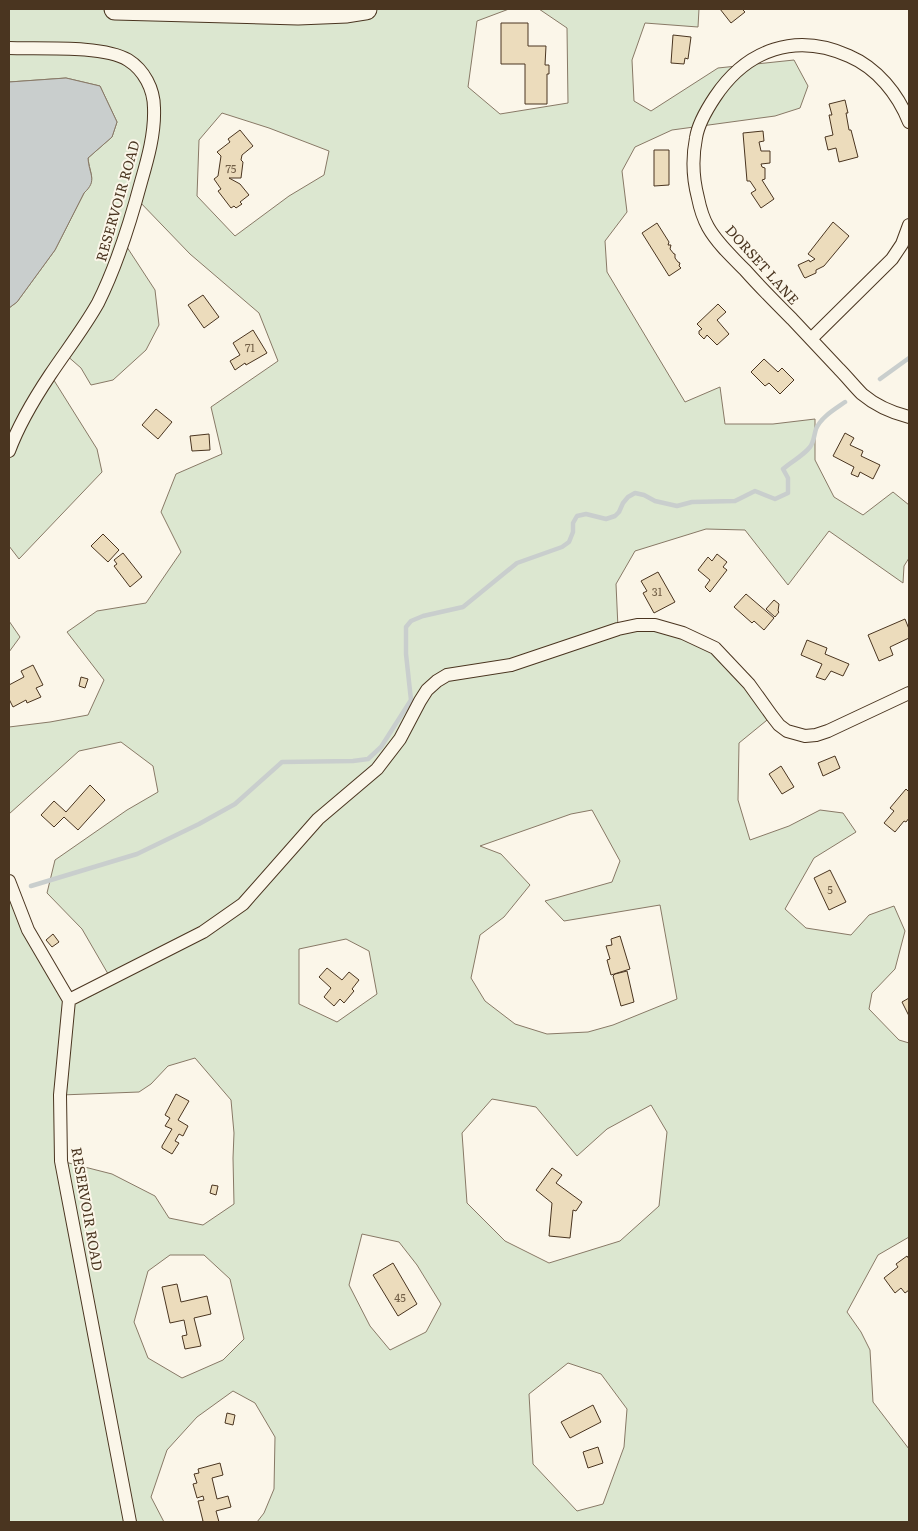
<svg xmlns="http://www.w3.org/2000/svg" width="918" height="1531" viewBox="0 0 918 1531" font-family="Literata,serif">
  <rect width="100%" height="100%" fill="#fbf6e9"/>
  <!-- green -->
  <path fill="#dce7d0" stroke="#887966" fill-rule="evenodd" d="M9 9H509L477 21 468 87 500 114 568 103 567 28 539 9H699L698 27 645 23 632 60 634 101 651 111 718 68 794 60 808 86 800 108 775 116 672 130 635 147 622 171 627 212 605 241 607 272 685 402 720 387 725 424H773L815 419V460L834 497 863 515 893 492 909 505V558L904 566 903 583 829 531 788 585 745 530 706 529 635 551 616 584 618 628 637 625 715 648 772 716 739 743 738 800 750 840 789 826 820 810 843 813 856 832 814 858 785 909 806 928 851 935 869 915 894 906 905 931 895 969 872 993 869 1009 899 1040 909 1043V1237L878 1255 847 1312 861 1332 870 1350 873 1402 909 1449V1522H257L264 1513 274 1489 275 1437 255 1403 233 1391 197 1417 167 1450 151 1497 164 1522H9V881L69 1000 111 979 82 929 47 893 55 860 127 810 158 792 153 766 121 742 79 751 9 814V727L50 722 88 715 104 680 67 632 97 611 146 603 181 552 161 512 176 474 222 454 211 407 278 361 259 313 190 254 137 199 123 241 155 290 159 325 146 350 113 380 91 385 81 368 65 354 50 374 97 449 102 472 19 559 9 546V308L17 302 55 250 84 193C97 180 90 175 88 158L112 137 117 122 100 86 66 78 9 82ZM222 113 269 128 329 151 324 175 289 196 235 236 197 196 199 140ZM592 810 620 861 612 882 545 901 564 921 660 905 677 999 613 1025 588 1032 547 1034 515 1024 485 1001 471 978 480 935 504 917 530 885 501 854 480 846 571 814ZM346 939 369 951 377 994 337 1022 299 1004V949ZM195 1058 231 1100 234 1133 233 1158 234 1204 203 1225 169 1218 155 1196 112 1174 61 1161V1095L139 1092 151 1084 168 1066ZM492 1099 536 1107 577 1156 607 1129 651 1105 667 1132 659 1206 620 1241 549 1263 505 1241 467 1203 462 1133ZM362 1234 399 1242 417 1265 441 1304 426 1332 390 1350 370 1326 349 1285ZM170 1255H204L230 1279 244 1339 223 1360 182 1378 148 1358 134 1322 148 1271ZM568 1363 601 1374 627 1409 624 1447 603 1504 577 1511 533 1464 529 1394Z
    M9 621 20 637 9 652Z"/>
  <!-- water -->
  <path fill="#c9cecd" stroke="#887966" d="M66 78 100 86 117 122 112 137 88 158C89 175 98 180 84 193L55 250 17 302 9 308V82Z"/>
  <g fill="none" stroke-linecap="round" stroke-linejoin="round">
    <!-- stream -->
    <path stroke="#c9cecd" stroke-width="4.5" d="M880 379 909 358
      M31 886 137 854 199 824 235 804 282 762 353 761 368 759 381 747 411 700 406 654V627L411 621 423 616 463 607 517 563 562 547 569 542 573 532V523L577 516 586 514 606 519 615 516 619 512 623 503 628 497 635 493 644 495 655 501 677 506 692 502 735 501 755 491 775 499 788 493V478L783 469C792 461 803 456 810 447 814 442 814 435 816 429 821 417 835 409 845 402"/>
  </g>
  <!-- building -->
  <path fill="#ecdcbc" stroke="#4a3520" d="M720 9H742L745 12 731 23Z
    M501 23H528V46H546L545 65H549V74H547V104H525V64H501Z
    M673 35 691 37 688 59 685 58 684 64 671 63Z
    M845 100 848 113H846L849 130H851L858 157 839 162 836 148 828 150 825 137 833 135 829 115H832L829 104Z
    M240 130 253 146 242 155 241 160 243 162 241 178H229L240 184 249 195 240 202 242 204 236 208 234 206 231 208 218 191 221 189 214 179 218 176 221 156 217 152 230 142 228 139Z
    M763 131 764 141 759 142 761 151H770V163L761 164 762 167 765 168V179L762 180 774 199 761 208 751 193 756 190 750 181H747L743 133Z
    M654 150H669V185L654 186Z
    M833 222 849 236 824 266 816 270V273L805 278 804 277 798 265 809 260 810 262 815 259 808 254Z
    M657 223 669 242 668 245H671L670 249 674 254H675V258L678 262 680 263 679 266 681 268 669 276 642 233Z
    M203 295 219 317 204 328 188 305Z
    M718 304 726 312 717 320 729 334 717 345 707 335 704 339 699 334V331L702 329 697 324Z
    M253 330 267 353 246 365 245 363 235 370 230 361 240 355 233 343Z
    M764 359 778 372 782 368 794 380 780 394 769 383 765 386 751 372Z
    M156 409 172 422 158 439 142 425Z
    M845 433 854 438 850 445 863 451 861 456 880 465 873 479 860 472 858 477 851 474 854 467 833 456Z
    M209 434 210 450 192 451 190 436Z
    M103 534 119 550 108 562 91 546Z
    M123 553 142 577 130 587 114 566 117 564 114 560Z
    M717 554 727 562 723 567 727 570 710 592 705 587 710 580 698 570 708 557 712 561Z
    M658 572 675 602 654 613 643 593 647 591 641 581Z
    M746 594 774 618 764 630 754 621 752 623 734 607Z
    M774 600 779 604 778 611 779 612 775 617 766 609Z
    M905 619 909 629V638L890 647 893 655 879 661 868 635Z
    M807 640 827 648 825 654 849 664 843 676 831 671 825 680 816 677 822 664 801 655Z
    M33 665 43 685 36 688 41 697 27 703 26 700 13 707 9 699V685L24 677 21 671Z
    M81 677 88 679 85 688 79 686Z
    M835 756 840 768 823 776 818 763Z
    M781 766 794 787 782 794 769 774Z
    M90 785 105 800 78 830 64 817 54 827 41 815 54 801 66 812Z
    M906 789 909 792V818L906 822 904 821 895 832 884 823 894 811 890 808Z
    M830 870 846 902 829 910 814 878Z
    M53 934 59 942 52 947 46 940Z
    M620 936 630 969 611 975 607 960 610 959 606 946 612 945 611 939Z
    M327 968 342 980 349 972 359 980 352 989 354 991 344 1003 340 999 334 1006 324 997 331 988 319 977Z
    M627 971 634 1002 621 1006 613 976 615 974Z
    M909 998V1016L902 1002Z
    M176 1094 189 1101 178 1120 188 1126 183 1136 179 1134 175 1141 179 1143 172 1154 162 1148V1146L172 1129 165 1126 170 1118 165 1115Z
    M552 1168 562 1175 556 1183 582 1202 576 1211 573 1210 570 1238 549 1236 552 1203 536 1190Z
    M212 1185 218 1186 216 1195 210 1193Z
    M907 1256 909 1259V1290L905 1293 901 1288 895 1293 884 1278 898 1267 896 1264Z
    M393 1263 417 1304 398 1316 373 1275Z
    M177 1284 181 1302 207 1296 211 1314 194 1318 201 1346 185 1349 182 1336 187 1335 184 1320 170 1323 162 1287Z
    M593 1405 601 1422 570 1438 561 1422Z
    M227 1413 235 1415 233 1425 225 1423Z
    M598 1447 603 1463 588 1468 583 1452Z
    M220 1463 223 1475 212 1478 217 1499 228 1496 231 1507 216 1511 219 1522H200L203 1521 198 1501 204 1500 203 1496 197 1498 193 1484 197 1483 194 1474 199 1473 198 1469Z"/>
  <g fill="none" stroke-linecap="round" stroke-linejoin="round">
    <!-- minor casing -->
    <g stroke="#4a3520" stroke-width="14">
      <path id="minor" d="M9 48C40 49 103 45 128 60 144 70 154 89 154 108 155 133 148 158 141 182 130 223 117 265 98 303 84 328 66 351 50 375 34 399 19 424 9 451
        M909 122C898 94 877 68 849 56 796 32 747 49 715 97 707 109 698 124 696 138 692 158 693 179 698 198 700 208 703 218 708 227 717 243 732 257 745 270 760 287 776 303 792 319 808 336 823 352 839 369 847 377 854 386 862 394 875 405 893 413 909 417
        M811 339 892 259 902 244 909 225
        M9 881 28 930 69 1000 60 1095 61 1161 130 1522
        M69 1000 203 932 243 904 318 819 377 769 400 739 420 701 427 690 437 681 447 675 511 665 618 629 637 625H655L683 633 715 648 749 684 772 716 779 725 787 731 805 736 816 735 828 731 909 693"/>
    </g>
    <!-- trunk casing -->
    <g stroke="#4a3520" stroke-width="23">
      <path id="trunk" d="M115 9 298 14 347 12 366 9"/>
    </g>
    <!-- minor -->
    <use href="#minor" stroke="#fbf6e9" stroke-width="12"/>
    <!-- trunk -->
    <use href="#trunk" stroke="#fbf6e9" stroke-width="21"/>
  </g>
  <g text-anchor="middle" stroke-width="4" stroke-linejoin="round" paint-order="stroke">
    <!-- number labels -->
    <g font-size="11" fill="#725f47">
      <text x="231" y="173">75</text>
      <text x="250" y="352">71</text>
      <text x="657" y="596">31</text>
      <text x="830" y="894">5</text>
      <text x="400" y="1302">45</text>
    </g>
    <!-- street labels -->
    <g font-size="14" fill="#4a3520" stroke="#fbf6e9">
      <text transform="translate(118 201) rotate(-74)" y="5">RESERVOIR ROAD</text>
      <text transform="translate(762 265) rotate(48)" y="5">DORSET LANE</text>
      <text transform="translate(87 1209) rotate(80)" y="5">RESERVOIR ROAD</text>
    </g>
  </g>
  <!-- border -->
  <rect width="918" height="1531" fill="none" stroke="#4a3520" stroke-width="20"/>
</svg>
